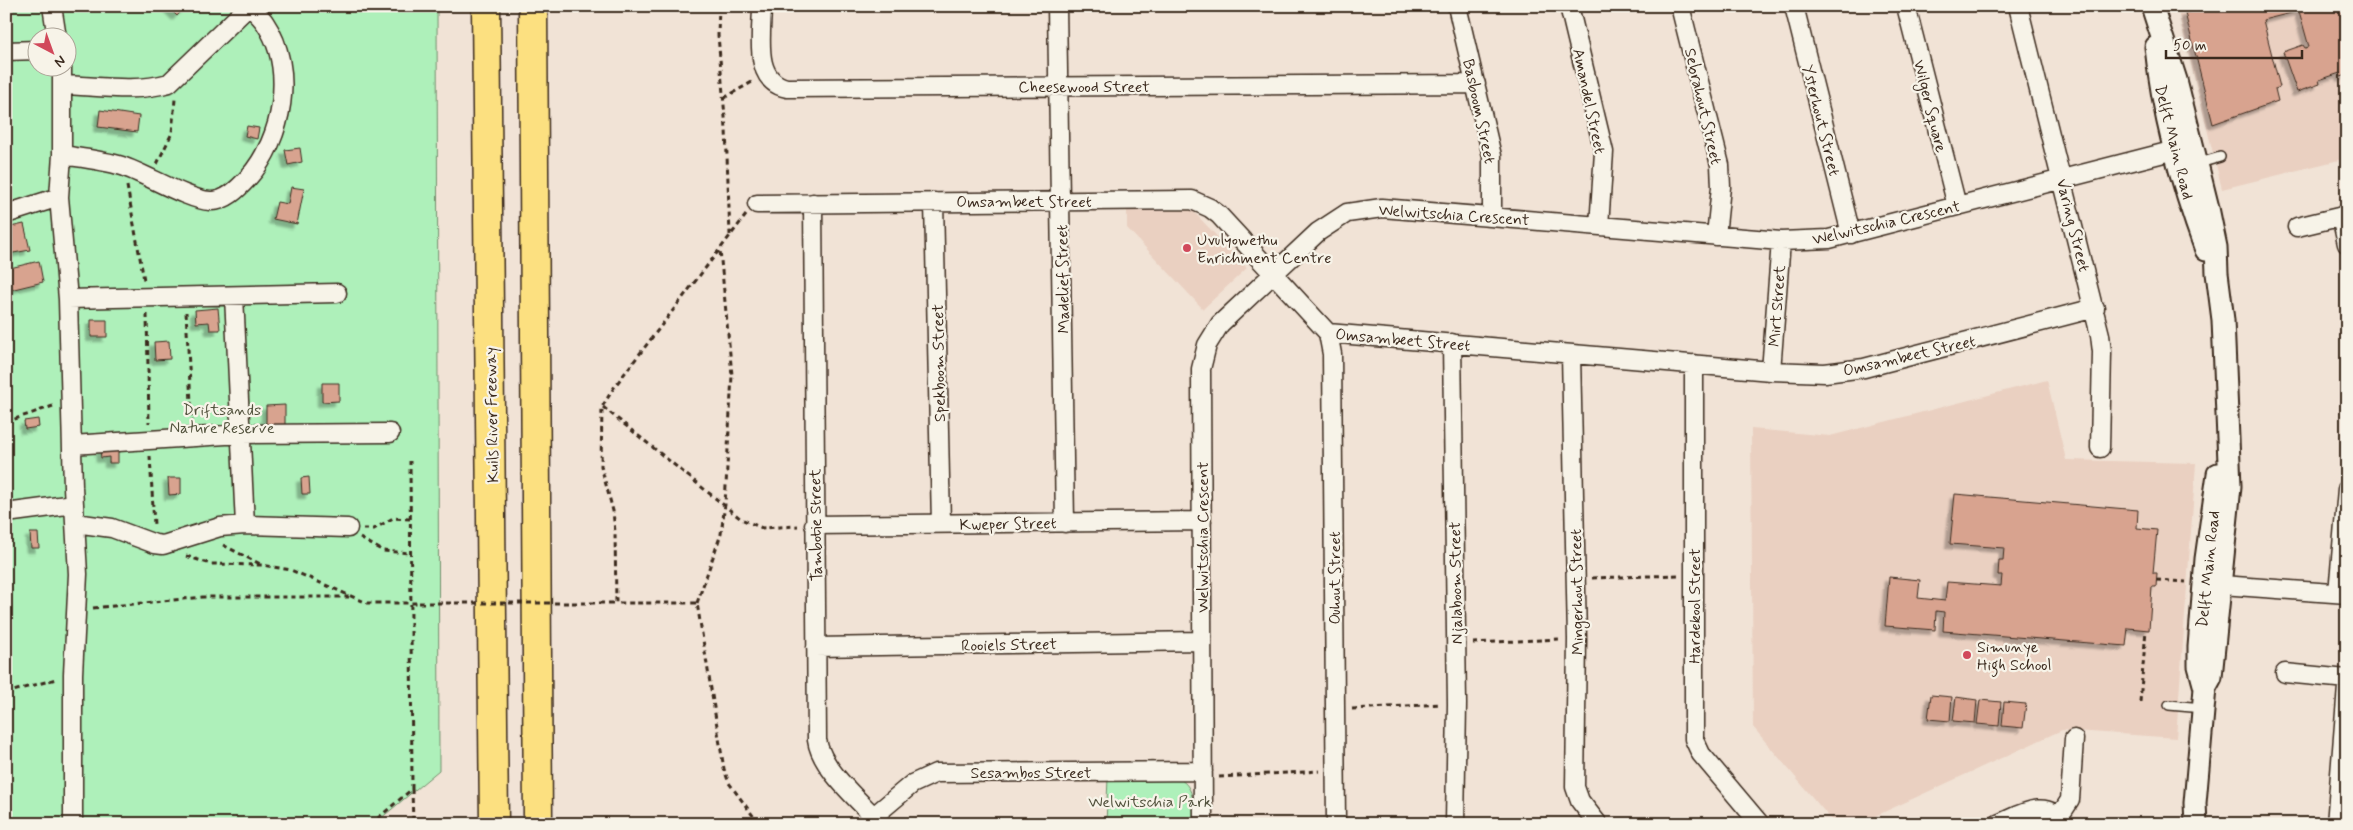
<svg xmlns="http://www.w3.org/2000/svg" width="2353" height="830" viewBox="0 0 2353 830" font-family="Mynerve,sans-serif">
  <defs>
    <filter id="shadow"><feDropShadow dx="-4.5" dy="4.5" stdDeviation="1" flood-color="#0004"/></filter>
  </defs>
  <rect width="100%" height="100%" fill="#f1e3d6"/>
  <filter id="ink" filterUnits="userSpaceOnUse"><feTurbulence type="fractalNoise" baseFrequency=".02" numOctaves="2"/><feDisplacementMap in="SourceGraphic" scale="10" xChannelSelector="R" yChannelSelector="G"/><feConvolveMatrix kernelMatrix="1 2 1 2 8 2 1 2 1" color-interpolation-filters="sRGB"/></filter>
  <g filter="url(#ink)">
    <!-- built -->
    <path fill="#ead0c1" d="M2185 6H2347V158L2222 189 2177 8Z
      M1127 211H1193L1247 268 1203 309 1127 228Z
      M2047 380 2066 460 2196 463 2176 738 2062 730 1858 824H1835L1753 727 1751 429 1830 436Z"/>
    <!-- green -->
    <path fill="#aef0ba" stroke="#748d6c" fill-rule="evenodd" d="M6 6H437L439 770 374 824H6ZM38 38H68V68H38Z
      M1108 778 1179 779C1196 787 1193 808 1193 824H1106Z"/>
    <!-- building -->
    <path fill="#d8a38f" stroke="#3b2a1e" filter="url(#shadow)" d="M167 6H186L177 16Z
      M2212 6H2347V75L2341 77 2340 73 2319 80 2320 84 2297 92 2283 52 2303 45 2305 48 2309 47 2299 11 2263 20 2280 87 2275 89 2278 101 2213 124 2185 13Z
      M100 110 139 116 137 132 98 127Z
      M247 126 259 128 257 139 245 136Z
      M300 148 302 162 288 165 285 150Z
      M291 187 304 189 297 224 273 219 277 202 288 204Z
      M24 224 30 250 8 254 6 228Z
      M39 261 43 282 6 291V269Z
      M218 308 220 330H210L209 322 196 323 195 310Z
      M91 320H107V337H91Z
      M169 341 170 359 155 360 154 342Z
      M322 383H339V401L322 402Z
      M285 405V426H266V406Z
      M38 419 39 427 25 429 24 421Z
      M118 448V463H109V457L101 458 100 449Z
      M309 477 310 494H302L301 478Z
      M168 478H181V494L169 495Z
      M1955 494 2138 510 2137 528 2157 530 2153 573H2157L2156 587H2152L2149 630 2128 628 2126 646 1943 631 1944 612 1936 611 1935 630 1885 626 1889 577 1920 580 1918 598 1945 601 1947 582 2001 586 2002 575H1998L1999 560H2003L2004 548 1950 544Z
      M30 533H38L39 548H31Z
      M1931 695 1952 697 1950 721 1928 719Z
      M1956 697 1977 700 1975 723 1953 721Z
      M1980 700 2001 702 1999 726 1977 724Z
      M2004 702 2026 704 2023 728 2002 726Z"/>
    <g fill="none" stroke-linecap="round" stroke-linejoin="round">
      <!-- service casing -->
      <g stroke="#3b2a1e" stroke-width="12">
        <path id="service" d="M2196 164 2220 157
          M2169 705 2203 708"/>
      </g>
      <!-- minor casing -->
      <g stroke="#3b2a1e" stroke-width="21">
        <path id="minor" d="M52 6 57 38
          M762 6C762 33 752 81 787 88L1476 84
          M1057 6 1065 523
          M1457 6 1492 156V217
          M1569 6 1604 152 1599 226
          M1680 6 1720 165 1721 187 1716 236
          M1794 6 1851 234
          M1906 6 1957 206
          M2018 6 2100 335 2102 352 2100 448
          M6 51 38 50
          M62 68V155L59 197 68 299 73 487 78 574 73 674V824
          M63 85C97 86 135 93 169 83L249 6
          M62 155C82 158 103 160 122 166 146 174 188 200 210 201 225 202 238 189 248 178 283 139 296 69 265 23 261 17 255 12 250 6
          M934 202 941 524
          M813 203 817 740C821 769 861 802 881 824
          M757 204 1192 200 1210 208 1219 215 1328 333 1771 371 1825 373 1864 368 2095 308
          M6 214 59 197
          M2341 216 2347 244
          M2297 227 2347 215
          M234 296 245 525
          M68 299 337 293
          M1328 333 1332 354 1336 824
          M1452 343 1457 704 1455 824
          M1571 354 1577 639 1575 787 1580 801 1598 824
          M1694 364V739L1701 754 1760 824
          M1771 371 1781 241
          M72 445 241 434 390 433
          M6 513 74 504
          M75 523 112 528 155 544 163 545 220 527 245 525 348 528
          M814 525 1202 521
          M2208 584 2347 594
          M2338 593 2347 489
          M816 647 1202 641
          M2285 673 2347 679
          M874 816 912 784 936 773 1203 771
          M2059 817 2070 800 2074 739
          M1203 824 1201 369 1207 345 1220 324 1318 232 1347 213 1382 208 1781 241 1829 239 2187 147
          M1998 824C2021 814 2047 797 2064 824
          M2336 824 2347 687"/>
      </g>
      <!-- tertiary casing -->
      <g stroke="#3b2a1e" stroke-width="25">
        <path id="tertiary" d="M2152 6 2176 80 2208 208 2216 247 2217 273 2223 320 2230 486 2211 677 2205 688
          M2156 47C2163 117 2182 185 2206 250
          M2196 824 2195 803 2205 688 2199 666V647L2206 559 2218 474"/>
      </g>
      <!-- motorway casing -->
      <g stroke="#3b2a1e" stroke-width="31">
        <path id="motorway" d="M486 6 494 824
          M533 6 538 824"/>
      </g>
      <!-- path -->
      <path stroke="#3b2a1e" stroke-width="3" stroke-dasharray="5 4" stroke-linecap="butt" d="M719 6 718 35 726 129 730 235
        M724 98 752 82
        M157 164 172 133 175 99
        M127 186 144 280
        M746 215 615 386 602 407 601 466 613 511 615 532 616 603H697L724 769 729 783 759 824
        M186 312 192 421
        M147 314 149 423
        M603 407 741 519 762 528 798 526
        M6 422 53 406
        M150 456 154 525
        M363 529H374L393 518 411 519
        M360 538 383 551 411 553
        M223 545 262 565
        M186 556 211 564 262 565 291 570 367 603H419
        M1592 578 1678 575
        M2156 580 2186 582
        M697 603 721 534 725 504 732 375 720 250
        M93 608 203 597H349
        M1473 643 1561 639
        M6 670 10 692
        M6 693 56 679
        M2140 702 2146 630
        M1352 709 1441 704
        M1219 777 1320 771
        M412 789 413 824
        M371 824 412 789 410 461"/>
      <!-- service -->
      <use href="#service" stroke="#f7f3e8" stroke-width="9"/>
      <!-- minor -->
      <use href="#minor" stroke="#f7f3e8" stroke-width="18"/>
      <!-- tertiary -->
      <use href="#tertiary" stroke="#f7f3e8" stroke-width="21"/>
      <!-- motorway -->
      <use href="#motorway" stroke="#fce080" stroke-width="28"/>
      <!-- path-bridge -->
      <path stroke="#3b2a1e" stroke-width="3" stroke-dasharray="5 4" stroke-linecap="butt" d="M419 603H616"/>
    </g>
  </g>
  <!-- markers -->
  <g fill="#d1495b" stroke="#f7f3e8" stroke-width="2">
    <circle cx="1187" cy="248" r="5"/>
    <circle cx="1967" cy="655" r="5"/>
  </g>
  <g text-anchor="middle" stroke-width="4.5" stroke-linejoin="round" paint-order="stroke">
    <!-- street labels -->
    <g font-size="16" fill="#3b2a1e" stroke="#f7f3e8">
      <text x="1084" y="92">Cheesewood Street</text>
      <text transform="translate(1590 101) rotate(78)" y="6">Amandel Street</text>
      <text transform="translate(1704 106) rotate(77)" y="6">Sebrahout Street</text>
      <text transform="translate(1931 106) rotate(76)" y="6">Wilger Square</text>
      <text transform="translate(1480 111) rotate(78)" y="6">Basboom Street</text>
      <text transform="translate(1822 120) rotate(76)" y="6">Ysterhout Street</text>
      <text transform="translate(2175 142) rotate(76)" y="6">Delft Main Road</text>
      <text x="1024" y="207">Omsambeet Street</text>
      <text transform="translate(1454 214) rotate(4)" y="6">Welwitschia Crescent</text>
      <text transform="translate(1886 222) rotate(-13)" y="6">Welwitschia Crescent</text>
      <text transform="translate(2074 225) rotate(76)" y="6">Varing Street</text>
      <text transform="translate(1062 279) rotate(-91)" y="6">Madelief Street</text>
      <text transform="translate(1776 306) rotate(-86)" y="6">Mirt Street</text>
      <text transform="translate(1403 339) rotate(5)" y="6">Omsambeet Street</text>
      <text transform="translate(1909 355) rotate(-13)" y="6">Omsambeet Street</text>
      <text transform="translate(938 363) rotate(-91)" y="6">Spekboom Street</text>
      <text transform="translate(491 415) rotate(-91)" y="6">Kuils River Freeway</text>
      <text transform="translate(1008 523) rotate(-1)" y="6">Kweper Street</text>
      <text transform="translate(815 525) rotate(-91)" y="6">Tambotie Street</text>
      <text transform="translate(1202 537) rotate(-90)" y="6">Welwitschia Crescent</text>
      <text transform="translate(2207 569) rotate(-84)" y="6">Delft Main Road</text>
      <text transform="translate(1334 578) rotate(-90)" y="6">Ouhout Street</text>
      <text transform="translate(1455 583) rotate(-91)" y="6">Njalaboom Street</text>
      <text transform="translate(1576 592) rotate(-91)" y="6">Mingerhout Street</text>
      <text transform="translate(1694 606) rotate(-90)" y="6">Hardekool Street</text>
      <text transform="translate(1009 644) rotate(-1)" y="6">Rooiels Street</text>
      <text x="1031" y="778">Sesambos Street</text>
    </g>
    <!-- poi labels -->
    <g font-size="16" fill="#3b2a1e" stroke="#f7f3e8" text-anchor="start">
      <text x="1197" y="245">Uvulyowethu<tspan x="1197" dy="18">Enrichment Centre</tspan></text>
      <text x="1977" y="652">Simunye<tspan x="1977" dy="18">High School</tspan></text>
    </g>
    <!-- park labels -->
    <g font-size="16" fill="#52523d" stroke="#f7f3e8">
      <text x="222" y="415">Driftsands<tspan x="222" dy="18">Nature Reserve</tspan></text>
      <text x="1150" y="807">Welwitschia Park</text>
    </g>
  </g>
  <!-- margin -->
  <rect width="2353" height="830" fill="none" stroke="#f7f3e8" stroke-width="25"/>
  <rect x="12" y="12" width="2328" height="805" fill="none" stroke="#3b2a1e" stroke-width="2" filter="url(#ink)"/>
  <!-- north arrow -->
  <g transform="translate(52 52) rotate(139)"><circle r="24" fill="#f7f3e8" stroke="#aca397"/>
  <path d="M0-4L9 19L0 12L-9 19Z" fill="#d1495b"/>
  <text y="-8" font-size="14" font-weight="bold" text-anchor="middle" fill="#3b2a1e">N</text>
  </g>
  <!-- scale -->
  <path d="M2166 50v8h136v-8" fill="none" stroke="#3b2a1e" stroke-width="2.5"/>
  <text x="2173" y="50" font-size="15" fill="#3b2a1e" stroke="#f7f3e8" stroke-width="4" paint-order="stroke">50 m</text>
</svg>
